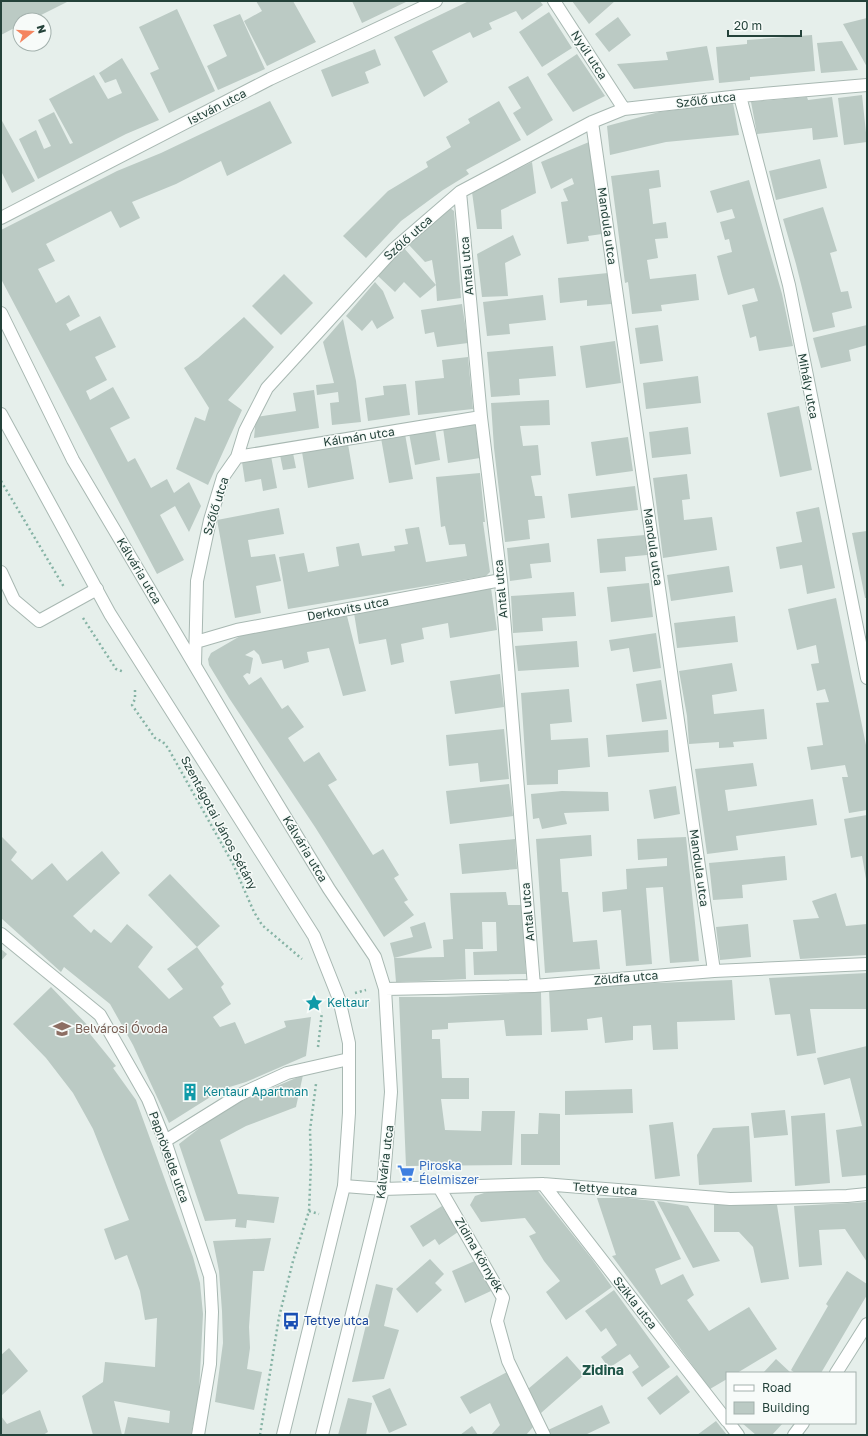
<svg xmlns="http://www.w3.org/2000/svg" width="868" height="1436" viewBox="0 0 868 1436" font-family="'Golos Text',sans-serif">
  <rect width="100%" height="100%" fill="#e6efeb"/>
  <!-- building -->
  <path fill="#bbcac4" d="M1 1H69L31 20H20V25L1 35Z
    M256 1H293L316 42 267 66 244 21 262 11Z
    M352 1H408L362 23Z
    M469 1H540L543 5 522 20 516 11 489 23 492 29 473 38 470 32 432 51 448 82 424 97 394 37Z
    M572 1H615L589 24Z
    M177 9 215 91 169 113 150 73 159 69 139 27Z
    M549 12 572 48 542 67 519 32Z
    M240 14 265 69 218 90 207 66 227 56 213 25Z
    M618 17 631 35 609 52 595 34Z
    M867 18V67L843 24Z
    M812 35 815 71 750 77V80L719 83 716 47 747 44V40Z
    M842 41 858 70 821 73 817 43Z
    M707 46 714 80 634 89 617 64 668 60 666 52Z
    M375 49 381 65 365 72 369 83 332 97 321 70Z
    M577 54 605 96 573 112 547 74Z
    M122 58 159 120 126 134 38 179 19 139 36 130 44 149 51 146 38 120 54 112 70 144 73 143 49 99 94 75 108 99 122 93 116 79 105 83 99 73Z
    M528 76 553 120 527 136 513 113 521 108 508 87Z
    M862 95 867 142 844 145 838 98Z
    M807 97 808 100 832 97 838 137 813 140 812 128 757 134 751 102Z
    M270 101 292 143 227 176 221 161 176 184 132 202 140 218 120 228 111 211 46 244 55 261 38 269 56 303 69 295 80 316 66 324 70 331 100 316 116 347 95 357 107 380 86 391 90 400 113 387 130 418 110 428 128 462 135 458 151 488 167 479 174 493 189 482 201 506 189 532 175 506 160 515 184 560 157 574 1 279V230L117 171 161 153Z
    M499 101 521 140 466 170 469 174 443 190 401 221 366 258 343 236 388 191 428 167 426 162 451 147 446 137 470 123 468 119Z
    M733 103 739 135 666 142 610 155 607 126 659 112Z
    M1 119 35 181 12 193 1 171Z
    M589 142 602 234 588 236 589 241 567 244 561 202 568 201 563 189 574 184 572 178 551 189 541 162Z
    M820 159 827 188 776 200 769 171Z
    M532 162 536 193 501 210 502 229H477L472 192Z
    M659 170 661 187 649 189 653 224 666 222 668 238 655 239 658 258 647 260 650 279 696 274 699 300 661 305 662 311 632 314 628 282 625 283 611 176Z
    M749 180 782 294 793 346 759 351 756 336 750 338 742 305 758 301 754 288 728 295 722 275 717 256 732 252 729 239 725 240 720 222 735 218 732 209 717 213 710 191Z
    M823 207 837 251 830 253 841 292 848 291 852 308 832 313 835 327 813 332 796 264 783 219Z
    M450 208 454 211 461 298 437 301 436 285 420 298 404 282 395 292 378 276 404 248 436 285 432 260 425 262 409 245Z
    M513 235 521 255 505 263 508 296 482 297 477 254Z
    M608 273 611 304 587 306V300L560 303 558 278Z
    M284 274 313 303 281 335 252 306Z
    M375 282 383 291 394 318 377 329 372 320 362 331 346 316Z
    M543 295 546 320 509 324 510 334 487 336 483 302Z
    M462 304 468 343 437 347 434 332 425 334 421 310Z
    M244 317 274 347 228 400 242 410 208 485 176 469 195 417 205 421 209 408 184 368 198 358Z
    M343 319 356 381 361 422 332 425 330 403 339 402 338 392 317 395 316 385 334 383 323 342Z
    M658 325 663 361 640 364 635 328Z
    M867 325V345L849 350 851 361 821 368 813 338Z
    M615 341 621 383 586 388 580 346Z
    M553 346 556 376 519 379 520 395 491 397 487 352Z
    M468 357 473 409 418 415 415 381 444 378 442 360Z
    M698 376 701 403 646 409 643 383Z
    M406 384 410 415 368 421 365 398 384 395 383 386Z
    M314 390 319 428 254 438 256 417 296 411 293 393Z
    M549 400 550 425 520 426 523 446 538 445 541 475 531 476 535 496H542L545 518 528 520 530 539 505 542 494 448 491 403Z
    M799 406 812 470 780 477 767 413Z
    M475 424 480 458 448 463 443 428Z
    M688 427 691 454 652 458 649 432Z
    M435 429 440 460 415 465 409 433Z
    M405 434 413 479 389 483 381 438Z
    M628 437 633 471 596 476 591 442Z
    M348 444 354 479 308 488 302 452Z
    M293 453 296 468 283 470 280 455Z
    M271 456 277 488 263 491 261 479 245 482 242 462Z
    M480 473 485 522H483L490 572 486 576 288 609 279 557 304 553 308 572 339 566 336 547 359 543 362 556 395 551 394 546 408 544 405 529 419 527 426 562 467 556 465 544 449 545 445 526 441 527 436 477Z
    M687 474 690 499 682 500 684 520 712 517 717 550 663 558 653 478Z
    M635 486 638 510 571 518 568 494Z
    M819 507 835 588 807 594 802 565 780 569 776 547 802 542 796 512Z
    M279 508 284 534 248 540 251 557 275 554 281 581 256 586 261 613 235 618 217 520Z
    M867 531V598H865L852 533Z
    M645 535 647 555 625 557 626 571 600 573 597 539Z
    M549 543 551 562 530 564 532 578 510 581 507 548Z
    M729 566 733 592 671 601 667 575Z
    M649 583 653 617 611 622 607 587Z
    M491 588 497 630 450 638 448 623 422 628 424 639 401 644 404 662 391 665 386 639 359 644 354 613Z
    M574 592 576 616 542 618 543 631 513 633 511 596Z
    M836 598 867 750V810L849 813 842 777H848L845 765 811 770 807 747 823 745 816 703 829 702 825 689 817 691 811 664 819 663 816 645 797 650 788 609Z
    M347 616 366 691 343 696 329 648 307 652 309 662 284 669 282 660 262 664 259 655 254 650 245 655 253 658 250 674 247 673 243 676 249 685 261 677 282 709 288 705 304 727 288 738 304 762 319 752 337 780 328 785 373 855 383 849 399 875 394 878 408 900 404 902 414 915 384 937 315 827 229 698 209 665 208 659 211 653 242 635Z
    M735 616 738 642 677 648 674 623Z
    M656 633 661 668 633 672 629 648 611 651 609 640Z
    M577 641 579 667 518 671 515 646Z
    M732 663 737 691 712 695 714 714 764 709 767 739 733 742 734 747 719 748V742L689 744 687 716 679 671Z
    M500 674 504 707 455 714 450 681Z
    M661 680 667 719 642 722 636 684Z
    M569 689 572 722 550 724 551 740 588 738 590 767 558 770V784L527 785 521 693Z
    M504 729 509 779 480 782 478 763 449 766 446 735Z
    M668 730 669 752 608 757 606 735Z
    M753 763 757 786 725 790 728 811 813 799 817 825 736 836 738 850 707 854 695 769Z
    M509 784 513 816 450 824 446 791Z
    M676 786 680 814 654 819 649 790Z
    M562 791 608 792 609 811 564 813 567 824 542 829 539 818 533 819 531 794Z
    M867 815V879H866L862 856 851 858 844 819Z
    M591 835 592 856 560 859 562 892H568L573 942 597 940 600 969 545 973 536 839Z
    M1 836 17 852 11 860 32 880 52 863 67 881 102 851 120 873 73 916 91 933 94 929 111 943 127 924 153 947 138 967 169 999 183 989 167 969 197 947 148 895 170 874 220 926 197 947 224 984 221 987 231 1004 213 1017 220 1027 235 1022 245 1044 286 1027 284 1021 311 1017 306 1056 246 1082 223 1089 169 1123 133 1045 110 1004 64 967 61 972 1 918Z
    M686 837 699 961 670 963 663 887 646 888 652 964 626 966 621 910 603 912 602 892 627 889 626 869 667 866V858L638 860 637 839Z
    M515 839 517 869 462 874 459 844Z
    M785 856 787 880 742 885 743 898 713 900 709 863Z
    M506 892 508 905H522L526 974 474 975 473 952 497 951 496 922H482L483 949H465L466 979 396 982 394 958 444 957 443 940 453 939 450 893Z
    M836 893 846 926 867 924V955L800 959 793 920 819 918 812 901Z
    M425 922 432 948 394 958 390 943 413 937 410 927Z
    M748 924 751 957 720 960 716 927Z
    M1 949 7 954 1 961Z
    M867 973V1009H810L816 1053 797 1056 790 1014 775 1015 769 978Z
    M732 980 735 1020 677 1022 678 1049 653 1050 651 1025 633 1026V1040L605 1043 602 1017 587 1019 588 1030 551 1032 549 990 631 984Z
    M51 987 93 1031 90 1034 116 1066 113 1068 136 1100 193 1257 200 1283 203 1314 199 1393 191 1435H124L128 1417 169 1423 170 1411 114 1401 122 1435H93L82 1396 103 1382 105 1362 155 1367 157 1318 145 1320 140 1291 127 1255 115 1260 104 1229 129 1220 93 1129 73 1093 46 1058 13 1024Z
    M541 992 542 1035 506 1036 504 1020 448 1023V1029L432 1030V1039H440L442 1078H469V1099H441L445 1130 481 1131 482 1111H515L512 1165 406 1166 399 997H446Z
    M867 1046V1175L842 1177 836 1130 862 1126 850 1078 824 1085 817 1058Z
    M303 1075 296 1107 246 1126 220 1140 238 1194 279 1197 274 1223 247 1220 246 1228 235 1227 236 1219 205 1221 179 1144 211 1119 237 1103Z
    M632 1089 633 1113 565 1115V1091Z
    M785 1110 788 1135 754 1138 751 1113Z
    M539 1113 560 1114V1165H521V1134H538Z
    M825 1113 830 1183 795 1186 791 1116Z
    M673 1122 680 1176 655 1179 649 1125Z
    M749 1126 752 1182 699 1185 697 1155 713 1128Z
    M516 1188 537 1190 592 1259 612 1287 566 1320 546 1292 560 1281 544 1261 529 1236 536 1233 525 1218 481 1222 470 1205 475 1196 493 1190Z
    M597 1198H628L654 1201 681 1259 655 1269 661 1285 683 1274 694 1295 687 1300 709 1331 749 1307 777 1349 737 1373H727V1379L710 1389 612 1256 616 1255Z
    M657 1201 688 1206 720 1261 693 1268Z
    M867 1202V1262L845 1229 819 1230 822 1265 799 1267 794 1206Z
    M714 1204 777 1205 789 1279 761 1283 753 1247 739 1232H714Z
    M442 1206 458 1232 439 1245 435 1239 423 1247 410 1226Z
    M271 1238 264 1271H253L249 1327 250 1348 247 1369 262 1372 254 1410 215 1402 223 1343 222 1311 219 1271 213 1241Z
    M430 1259 444 1274 435 1283 442 1290 417 1313 396 1289Z
    M477 1260 491 1291 465 1303 452 1271Z
    M847 1271 867 1284V1295L821 1373H795L791 1370 828 1306 826 1304Z
    M376 1284 393 1288 384 1326 399 1330 384 1379 352 1382Z
    M614 1290 670 1367 642 1387 632 1372 639 1367 630 1354 609 1368 601 1357 617 1345 606 1328 601 1332 585 1311Z
    M9 1348 28 1371 1 1396V1355Z
    M567 1356 584 1375 541 1413 528 1389Z
    M776 1359 791 1373H763Z
    M509 1371 533 1427 526 1435H491L500 1425 490 1403 470 1414 460 1397Z
    M677 1375 690 1392 660 1415 647 1398Z
    M390 1388 407 1425 389 1433 372 1396Z
    M348 1398 372 1403 366 1435H338Z
    M602 1405 610 1423 585 1435H550L548 1430Z
    M40 1410 48 1432 43 1435H1V1416L7 1424Z
    M716 1421 727 1435H697Z
    M742 1423H783L772 1435H756Z
    M472 1426 478 1435H460Z"/>
  <g fill="none" stroke-linecap="round" stroke-linejoin="round">
    <!-- minor casing -->
    <g stroke="#a8b8b2" stroke-width="14">
      <path id="minor" d="M554 1 624 109
        M740 96 789 285 867 678
        M592 122 714 971
        M460 192 481 417 501 580 534 986
        M1 218 270 79 436 1
        M1 313 73 460 255 767 329 889 375 957 385 989 391 1092 383 1189 322 1435
        M237 457 481 417
        M1 572 14 600 39 621 97 589
        M196 642 237 630 501 580
        M195 665 197 581 210 520 223 477 237 457 245 431 267 388 394 249 460 192 592 122 624 109 740 96 867 85
        M1 934 100 1015 148 1099 165 1141 210 1276 212 1312 210 1364 198 1435
        M385 989 534 986 714 971 867 964
        M165 1141 239 1095 287 1073 349 1059
        M543 1184 727 1421
        M344 1186 383 1189 543 1184 730 1199 847 1196 867 1194
        M440 1189 503 1298 497 1321 508 1361 544 1435
        M836 1373 867 1324
        M729 1423 738 1435
        M794 1435 803 1423"/>
    </g>
    <!-- tertiary casing -->
    <g stroke="#a8b8b2" stroke-width="14">
      <path id="tertiary" d="M1 414 110 614 314 936 339 999 349 1043V1113L344 1186 283 1435"/>
    </g>
    <!-- path -->
    <path stroke="#86b3a5" stroke-width="2.5" stroke-dasharray="2 3" stroke-linecap="butt" d="M1 481 64 587
      M83 618 116 669 124 672
      M135 690V699L132 705 155 738 163 742 168 748 233 864 254 912 262 925 302 959
      M355 993 366 990
      M318 1047 322 1012
      M309 1211 319 1214
      M260 1435 279 1317 293 1261 309 1211 311 1164 310 1130 316 1084"/>
    <!-- minor -->
    <use href="#minor" stroke="#fff" stroke-width="12"/>
    <!-- tertiary -->
    <use href="#tertiary" stroke="#fff" stroke-width="12"/>
  </g>
  <!-- icons -->
  <defs>
    <g id="sight-bare" transform="scale(1.38)"><path d="M0-6L1.8-2.2L6-1.7L2.9 1.2L3.7 5.4L0 3.3L-3.7 5.4L-2.9 1.2L-6-1.7L-1.8-2.2Z" fill="#0f9aa8" stroke="#f7fbf9" stroke-width="2.5" paint-order="stroke"/></g>
    <g id="school-bare" transform="scale(1.38)"><path d="M0-5L7-2L0 1L-7-2ZM-4 1L0 2.5L4 1V4Q0 6-4 4Z" fill="#8d6e63" stroke="#f7fbf9" stroke-width="2.5" paint-order="stroke"/></g>
    <g id="building-bare" transform="scale(1.38)"><path d="M-4-6H4V6H1V3H-1V6H-4ZM-2.5-4.3h1.7v1.8h-1.7ZM.8-4.3h1.7v1.8H.8ZM-2.5-1h1.7V.8h-1.7ZM.8-1h1.7V.8H.8Z" fill="#0f9aa8" stroke="#f7fbf9" stroke-width="2.5" paint-order="stroke"/></g>
    <g id="supermarket-bare" transform="scale(1.38)"><path d="M-6-5.5h2.5l.6 2H6L4.5 2H-2.5L-4.4-4H-6ZM-1.5 3.2a1.3 1.3 0 1 0 .1 0ZM3 3.2a1.3 1.3 0 1 0 .1 0Z" fill="#3f7fe0" stroke="#f7fbf9" stroke-width="2.5" paint-order="stroke"/></g>
    <g id="bus-bare" transform="scale(1.38)"><path d="M-5-6H5V4H4V6H2V4H-2V6H-4V4H-5ZM-3.5-4V0h7V-4ZM-3.5 1.2v1.5H-2V1.2ZM2 1.2v1.5H3.5V1.2Z" fill="#1a4fb4" stroke="#f7fbf9" stroke-width="2.5" paint-order="stroke"/></g>
  </defs>
  <g fill-rule="evenodd">
    <use href="#sight-bare" x="314" y="1003"/>
    <use href="#school-bare" x="62" y="1029"/>
    <use href="#building-bare" x="190" y="1092"/>
    <use href="#supermarket-bare" x="406" y="1173"/>
    <use href="#bus-bare" x="291" y="1321"/>
  </g>
  <g text-anchor="middle" stroke-width="3" stroke-linejoin="round" paint-order="stroke">
    <!-- street labels -->
    <g font-size="12" fill="#24423a" stroke="#f7fbf9">
      <text transform="translate(589 55) rotate(57)" y="4">Nyúl utca</text>
      <text transform="translate(706 100) rotate(-7)" y="4">Szőlő utca</text>
      <text transform="translate(217 107) rotate(-27)" y="4">István utca</text>
      <text transform="translate(607 226) rotate(82)" y="4">Mandula utca</text>
      <text transform="translate(408 238) rotate(-42)" y="4">Szőlő utca</text>
      <text transform="translate(467 266) rotate(-95)" y="4">Antal utca</text>
      <text transform="translate(808 386) rotate(79)" y="4">Mihály utca</text>
      <text transform="translate(359 437) rotate(-9)" y="4">Kálmán utca</text>
      <text transform="translate(216 506) rotate(-73)" y="4">Szőlő utca</text>
      <text transform="translate(653 547) rotate(82)" y="4">Mandula utca</text>
      <text transform="translate(139 571) rotate(59)" y="4">Kálvária utca</text>
      <text transform="translate(501 589) rotate(-95)" y="4">Antal utca</text>
      <text transform="translate(348 609) rotate(-11)" y="4">Derkovits utca</text>
      <text transform="translate(219 823) rotate(62)" y="4">Szentágotai János Sétány</text>
      <text transform="translate(305 849) rotate(59)" y="4">Kálvária utca</text>
      <text transform="translate(699 868) rotate(82)" y="4">Mandula utca</text>
      <text transform="translate(528 912) rotate(-95)" y="4">Antal utca</text>
      <text transform="translate(626 978) rotate(-5)" y="4">Zöldfa utca</text>
      <text transform="translate(169 1157) rotate(70)" y="4">Papnövelde utca</text>
      <text transform="translate(385 1162) rotate(-83)" y="4">Kálvária utca</text>
      <text transform="translate(605 1189) rotate(4)" y="4">Tettye utca</text>
      <text transform="translate(479 1255) rotate(60)" y="4">Zidina környék</text>
      <text transform="translate(635 1303) rotate(52)" y="4">Szikla utca</text>
    </g>
    <!-- culture labels -->
    <g font-size="12" fill="#0d838f" stroke="#f7fbf9" text-anchor="start">
      <text x="327" y="1007">Keltaur</text>
      <text x="203" y="1096">Kentaur Apartman</text>
    </g>
    <!-- education labels -->
    <g font-size="12" fill="#785e54" stroke="#f7fbf9" text-anchor="start">
      <text x="75" y="1033">Belvárosi Óvoda</text>
    </g>
    <!-- shop labels -->
    <g font-size="12" fill="#366cbe" stroke="#f7fbf9" text-anchor="start">
      <text x="419" y="1170">Piroska<tspan x="419" dy="14">Élelmiszer</tspan></text>
    </g>
    <!-- transit labels -->
    <g font-size="12" fill="#164399" stroke="#f7fbf9" text-anchor="start">
      <text x="304" y="1325">Tettye utca</text>
    </g>
    <!-- quarter labels -->
    <g font-size="14" font-weight="bold" fill="#1f5548" stroke="#f7fbf9">
      <text x="603" y="1375">Zidina</text>
    </g>
  </g>
  <!-- border -->
  <rect width="868" height="1436" fill="none" stroke="#24423a" stroke-width="4"/>
  <!-- legend -->
  <rect x="726" y="1372" width="130" height="52" fill="#f7fbf9" stroke="#a3b1ad"/>
  <rect x="734" y="1385" width="20" height="6" fill="#ffffff" stroke="#a3b1ad"/>
  <text x="762" y="1392" font-size="12" fill="#24423a">Road</text>
  <rect x="734" y="1402" width="20" height="12" fill="#bbcac4" stroke="#a3b1ad"/>
  <text x="762" y="1412" font-size="12" fill="#24423a">Building</text>
  <!-- north arrow -->
  <g transform="translate(32 32) rotate(73)"><circle r="19" fill="#f7fbf9" stroke="#a3b1ad"/>
  <path d="M0-3L7 15L0 10L-7 15Z" fill="#f4845f"/>
  <text y="-6" font-size="11" font-weight="bold" text-anchor="middle" fill="#24423a">N</text>
  </g>
  <!-- scale -->
  <path d="M728 30v6h73v-6" fill="none" stroke="#24423a" stroke-width="2"/>
  <text x="734" y="30" font-size="12" fill="#24423a" stroke="#f7fbf9" stroke-width="3" paint-order="stroke">20 m</text>
</svg>
